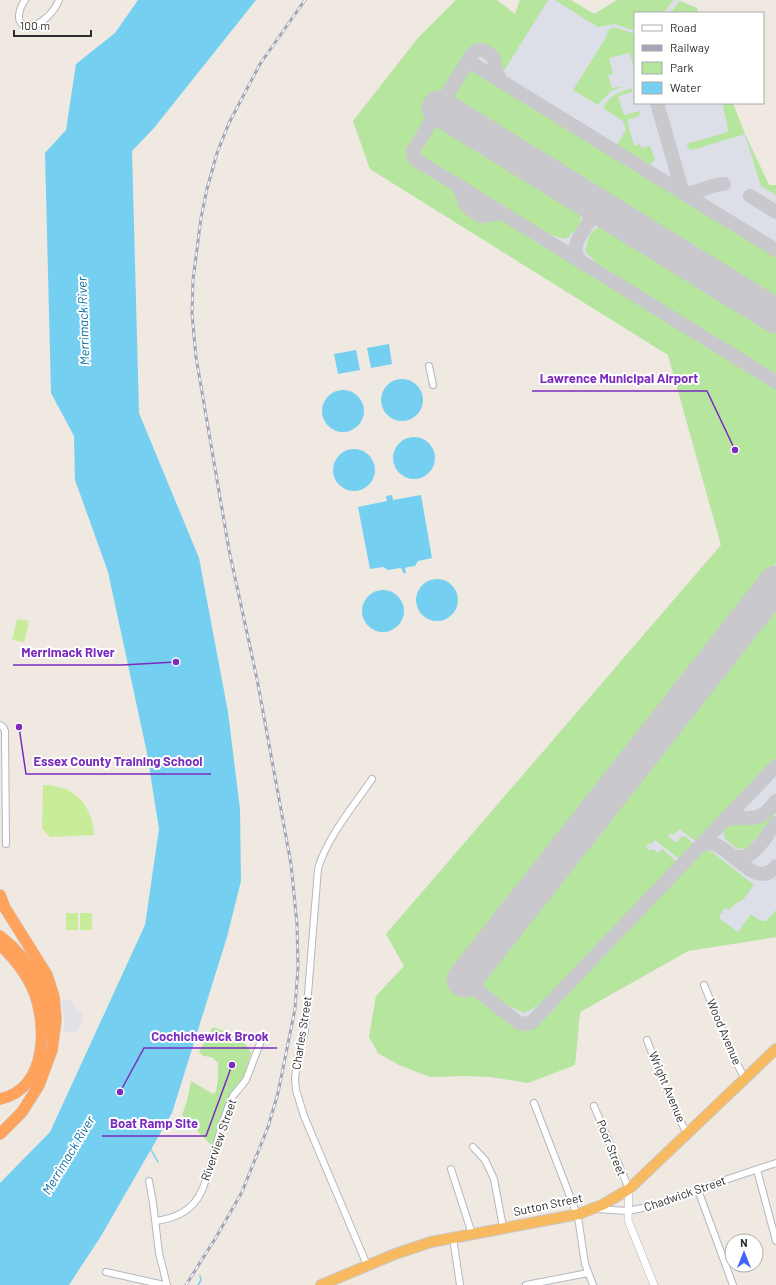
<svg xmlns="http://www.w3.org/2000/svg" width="776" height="1285" viewBox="0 0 776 1285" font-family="Barlow,sans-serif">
  <rect width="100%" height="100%" fill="#efe9e1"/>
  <!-- industrial -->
  <path fill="#e3e1e8" d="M69 999 76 1009 83 1013 82 1024 77 1032H64V1016L61 1001Z"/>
  <!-- airport -->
  <path fill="#dcdee8" d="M456 0H497L515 14 520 0H571L594 14 617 0H678L697 8 698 13H635V103H731L769 185H776V937L688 951 580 1012 575 1065 528 1083 491 1077 465 1076 430 1077 399 1065 378 1053 369 1037 376 996 404 966 386 934 721 545 668 355 370 169 353 121 418 38Z"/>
  <!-- green -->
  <path fill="#b6e59e" d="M456 0H497L515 14 520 0H548L502 74 496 53 482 45 471 47 411 145C409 152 409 156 414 163L457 190 460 208 481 221 500 217 776 388V563L451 975 469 990 515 1025C526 1030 534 1026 542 1018L698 853 704 850 712 852 754 885 742 901 738 902 729 910 725 908 720 915V919L738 932 751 914C765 925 765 923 776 910V937L688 951 580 1012 575 1065 528 1083 491 1077 465 1076 430 1077 399 1065 378 1053 369 1037 376 996 404 966 386 934 721 545 668 355 370 169 353 121 418 38Z
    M555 0H571L594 14 617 0H674L663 13H635V31L615 24 598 27Z
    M680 1 697 8 698 13H670Z
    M612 28H617L635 34V73L630 53 609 58 613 74 608 75 612 88 624 86 611 91 598 105 573 90 608 34 606 32Z
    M470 71 482 75 497 83 776 255V302L450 101C453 89 461 79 470 71Z
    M632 88V92L618 96 624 115 640 111 639 116 627 120 634 146 640 144 641 148 650 146 655 159 649 166 616 146 626 130 623 121 603 108C610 95 619 92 632 88Z
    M722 103H733L745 134 769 185H776V195L761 186 745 134 692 150 688 148 687 144 728 132 727 123Z
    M438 121 583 211 578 228 566 239 547 234 505 210 427 161 419 153C423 140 428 129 438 121Z
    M603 223 776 330V377L652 301 599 266 585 251 590 234Z
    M776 602V759L697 842 679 829 674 835 670 833 668 836 676 843 682 836 686 837 695 845 681 859H679L655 840 651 844 649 843 647 846V849L650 851 653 849 658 853 662 849 678 863 596 949 547 999 539 1005 524 1013C508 1006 487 997 480 980V978Z
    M776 807V813L748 848 738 849 725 839 723 830 728 822 763 821Z
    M212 1028H216C229 1033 245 1039 251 1053L243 1078 226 1102 213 1147 182 1115 187 1101 191 1081 213 1094 216 1092 218 1079V1063L212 1057 203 1056 199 1052Z"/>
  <!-- pitch -->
  <path fill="#c9ec9a" d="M17 619 29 621 24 642 12 640Z
    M43 785C74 785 92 804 94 835L50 837 42 829Z
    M66 913H78V930H66Z
    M80 913H92V930H80Z"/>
  <!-- water -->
  <path fill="#75cff0" d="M138 0H256L154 128 132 151 139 413 199 558 228 712 240 809 241 881 227 937 172 1113 101 1236 69 1285H0V1183L50 1132 145 925 159 829 147 753 108 572 75 480 74 436 51 393 45 153 66 130 76 64 115 33Z
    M389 344 392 364 371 368 367 348Z
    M356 350 360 370 338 374 334 354Z
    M381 400a21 21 0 1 1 42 0a21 21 0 1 1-42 0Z
    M322 411a21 21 0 1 1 42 0a21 21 0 1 1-42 0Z
    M393 458a21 21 0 1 1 42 0a21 21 0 1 1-42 0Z
    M333 470a21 21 0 1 1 42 0a21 21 0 1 1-42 0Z
    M392 495 393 500 421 495 432 558 418 561 415 566 407 567 405 569 406 573H403L402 569 400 568 388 570 383 567 370 569 358 507 387 501 386 496Z
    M416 600a21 21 0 1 1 42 0a21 21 0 1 1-42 0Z
    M362 611a21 21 0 1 1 42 0a21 21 0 1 1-42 0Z"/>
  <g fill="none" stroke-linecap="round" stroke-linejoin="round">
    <!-- stream -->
    <path stroke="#75cff0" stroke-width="1.5" d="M150 1148 158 1162
      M198 1285 201 1280 200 1276"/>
    <!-- taxiway -->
    <path stroke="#c9c8cc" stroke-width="14" d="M464 67C470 57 475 45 487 52 490 54 492 56 494 59 496 66 496 74 501 80
      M657 103 682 190 686 194
      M547 176 589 202 593 208 592 217 598 214 607 213 650 239
      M457 185C466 195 459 202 473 211 476 213 479 215 482 216 489 217 496 211 504 214
      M685 193C698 194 711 184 724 184
      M750 196 776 212
      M776 250 473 64H468L464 67 413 151 414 158 418 161 776 382
      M581 262C567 247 584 231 592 217
      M724 821C735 814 751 822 762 815 767 812 772 806 776 801
      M700 846C726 830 752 896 776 866
      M731 855C751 866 765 837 776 823
      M464 980 519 1023 526 1024 532 1022 776 766"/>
    <!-- runway -->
    <path stroke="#c9c8cc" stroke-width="35" d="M439 108 776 316
      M464 980 776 583"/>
    <!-- minor casing -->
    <g stroke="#b4b7c1" stroke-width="8">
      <path id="minor" d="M25 0C20 7 13 25 28 26 40 27 55 11 59 0
        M429 366 433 385
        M0 725 3 727 5 731 6 844
        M704 985 733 1056 745 1079
        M647 1040 660 1075 680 1120 684 1128 690 1132
        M534 1103 578 1217 585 1264 593 1285
        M594 1106 629 1189
        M473 1147 485 1160 494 1179 503 1227
        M451 1169 472 1234
        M757 1170 776 1241
        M149 1181 153 1203 159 1253 167 1285
        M698 1190 733 1285
        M596 1209 628 1211 662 1204 716 1183 776 1163
        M156 1221C170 1219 184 1215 194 1203 203 1193 206 1179 210 1166 216 1147 221 1127 228 1107L233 1096 246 1080 262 1038
        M453 1238 460 1285
        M367 1265 304 1116 296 1090 295 1078 297 1062 305 1031 318 869C327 837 353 807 372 779
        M106 1272 164 1285
        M526 1285 588 1273"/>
    </g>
    <!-- tertiary casing -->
    <g stroke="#b4b7c1" stroke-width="8">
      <path id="tertiary" d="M629 1189 628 1220 654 1285"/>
    </g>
    <!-- trunk casing -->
    <g stroke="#c9c9c9" stroke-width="12">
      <path id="trunk" d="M321 1285 395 1254 431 1242 579 1214 604 1204 629 1189 776 1049"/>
    </g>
    <!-- motorway casing -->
    <g stroke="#c9c9c9" stroke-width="12">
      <path id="motorway" d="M0 895 5 908 47 975 54 997 56 1019 52 1050 39 1085 22 1112 0 1134
        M0 936C30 959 51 994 49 1034
        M0 945C13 957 24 971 32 987 48 1023 48 1089 0 1099"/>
    </g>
    <!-- minor -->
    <use href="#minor" stroke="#fff" stroke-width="6"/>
    <!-- tertiary -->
    <use href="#tertiary" stroke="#fff" stroke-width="7"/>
    <!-- trunk -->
    <use href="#trunk" stroke="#f8ba60" stroke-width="10"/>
    <!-- motorway -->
    <use href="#motorway" stroke="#ffa35c" stroke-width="11"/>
    <!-- rail casing -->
    <g stroke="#a3a6b8" stroke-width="3">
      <path id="rail" d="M186 1285 215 1239 242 1192 268 1127 278 1093 295 1009 298 967 297 924 291 864 257 679 229 550 196 357 192 314 193 280 201 218 207 189 217 153 229 123 260 64 305 0"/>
    </g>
    <!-- rail -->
    <use href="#rail" stroke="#fff" stroke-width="1.5" stroke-dasharray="4.5" stroke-linecap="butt"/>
  </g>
  <g text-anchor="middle" stroke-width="4" stroke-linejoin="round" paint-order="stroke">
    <!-- street labels -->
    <g font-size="12" fill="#2e2e2e" stroke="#fff">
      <text transform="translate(724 1032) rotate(67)" y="4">Wood Avenue</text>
      <text transform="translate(302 1033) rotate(-81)" y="4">Charles Street</text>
      <text transform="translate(667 1087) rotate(67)" y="4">Wright Avenue</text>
      <text transform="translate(219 1140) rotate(-71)" y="4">Riverview Street</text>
      <text transform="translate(611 1148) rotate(68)" y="4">Poor Street</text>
      <text transform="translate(685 1194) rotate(-19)" y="4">Chadwick Street</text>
      <text transform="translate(548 1205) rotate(-12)" y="4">Sutton Street</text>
    </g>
    <!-- water labels -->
    <g font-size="13" font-style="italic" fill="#0d6fa3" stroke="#fff">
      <text transform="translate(83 321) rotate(-92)" y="5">Merrimack River</text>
      <text transform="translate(68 1155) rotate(-59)" y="5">Merrimack River</text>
    </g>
  </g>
  <!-- callouts -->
  <path fill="none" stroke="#7b2cbf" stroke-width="1.5" d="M735 450L707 391H532M176 662L122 665H13M19 727L26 774H211M120 1092L144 1048H277M232 1065L206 1136H102"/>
  <g fill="#7b2cbf" stroke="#fff" stroke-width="1.5">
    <circle cx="735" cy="450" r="4"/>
    <circle cx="176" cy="662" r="4"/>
    <circle cx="19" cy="727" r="4"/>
    <circle cx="120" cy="1092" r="4"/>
    <circle cx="232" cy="1065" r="4"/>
  </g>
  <g font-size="13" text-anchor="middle" font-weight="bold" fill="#7b2cbf" stroke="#fff" stroke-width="4" stroke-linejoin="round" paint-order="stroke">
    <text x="619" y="383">Lawrence Municipal Airport</text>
    <text x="68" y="657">Merrimack River</text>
    <text x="118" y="766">Essex County Training School</text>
    <text x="210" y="1041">Cochichewick Brook</text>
    <text x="154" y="1128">Boat Ramp Site</text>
  </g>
  <!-- legend -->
  <rect x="634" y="12" width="130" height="92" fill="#ffffff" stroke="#ababab"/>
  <rect x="642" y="25" width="20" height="6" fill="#ffffff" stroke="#ababab"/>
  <text x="670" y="32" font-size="12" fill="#2e2e2e">Road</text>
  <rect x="642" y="45" width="20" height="6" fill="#a3a6b8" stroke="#ababab"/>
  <text x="670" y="52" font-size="12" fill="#2e2e2e">Railway</text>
  <rect x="642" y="62" width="20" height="12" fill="#b6e59e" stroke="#ababab"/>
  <text x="670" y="72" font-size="12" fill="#2e2e2e">Park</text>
  <rect x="642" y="82" width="20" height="12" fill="#75cff0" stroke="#ababab"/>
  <text x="670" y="92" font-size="12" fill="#2e2e2e">Water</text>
  <!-- north arrow -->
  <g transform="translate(744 1253)"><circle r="19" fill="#ffffff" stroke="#ababab"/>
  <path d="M0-3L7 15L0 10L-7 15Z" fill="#4264fb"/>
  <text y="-6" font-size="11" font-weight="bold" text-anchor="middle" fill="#2e2e2e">N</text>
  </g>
  <!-- scale -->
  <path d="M14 30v6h77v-6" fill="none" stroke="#2e2e2e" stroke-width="2"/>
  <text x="20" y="30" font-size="12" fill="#2e2e2e" stroke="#ffffff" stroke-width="3" paint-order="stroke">100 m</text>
</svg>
